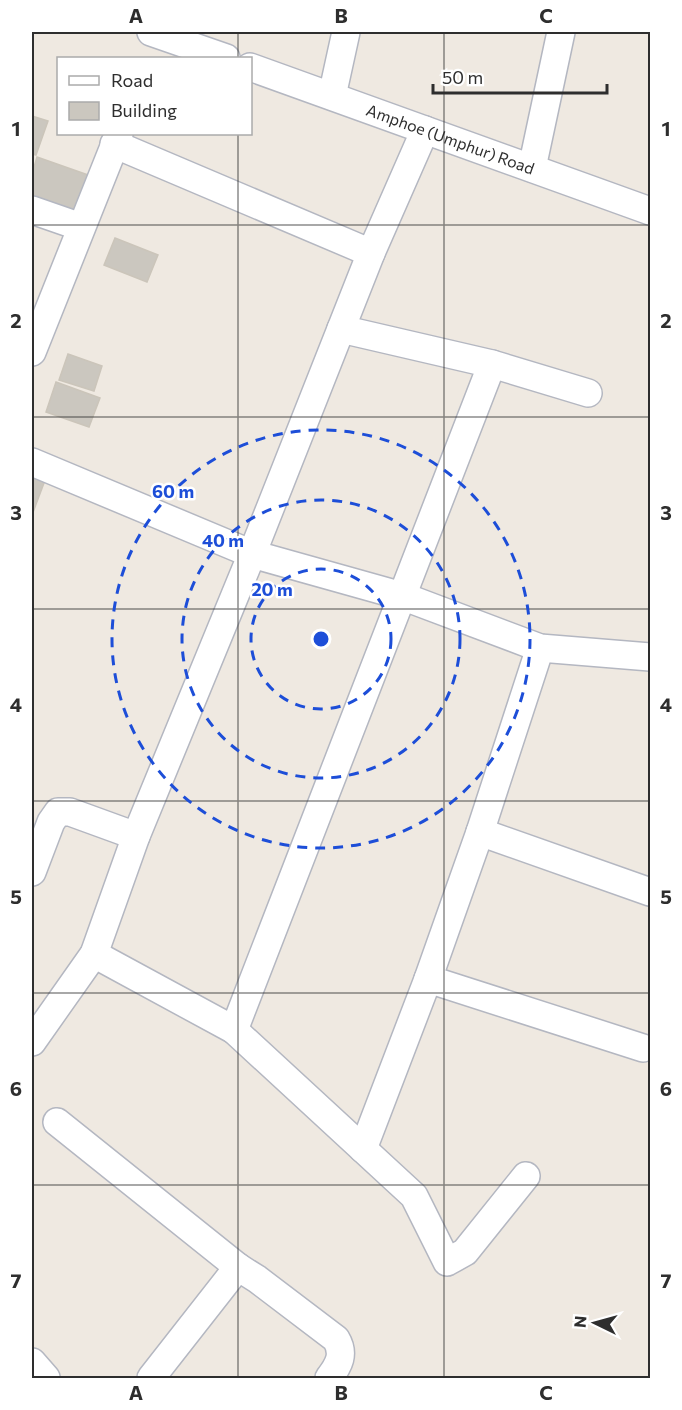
<svg xmlns="http://www.w3.org/2000/svg" width="682" height="1410" viewBox="0 0 682 1410" font-family="Commissioner,sans-serif">
  <rect width="100%" height="100%" fill="#efe9e1"/>
  <!-- building -->
  <path fill="#cbc7bf" stroke="#cbc5ba" stroke-width="1.5" d="M32 116 48 121 36 155 32 154Z
    M37 157 91 176 76 218 32 202V174Z
    M115 238 158 255 147 282 104 265Z
    M68 354 102 366 94 391 59 380Z
    M56 382 100 398 89 427 46 412Z
    M32 469 47 475 32 515Z"/>
  <g fill="none" stroke-linecap="round" stroke-linejoin="round">
    <!-- minor casing -->
    <g stroke="#b4b7c1" stroke-width="30">
      <g id="minor">
        <path d="M151 32 226 58"/>
        <path id="s1" d="M250 67 650 211"/>
        <path d="M332 96 346 32"/>
        <path d="M114 144 371 253"/>
        <path d="M532 168 561 32"/>
        <path d="M32 210 81 227"/>
        <path d="M32 352 119 134"/>
        <path d="M492 364 588 393"/>
        <path d="M32 462 252 554 402 596 540 648 650 657"/>
        <path d="M540 648 480 832 650 892"/>
        <path d="M480 832 428 979 643 1048"/>
        <path d="M32 872 51 822 58 812H70L136 836"/>
        <path d="M94 954 234 1030 492 364 341 329"/>
        <path d="M234 1030 414 1196 447 1262 465 1252 526 1176"/>
        <path d="M32 1042 94 954 136 836 252 554 371 253 425 130"/>
        <path d="M57 1122 238 1267"/>
        <path d="M363 1149 428 979"/>
        <path d="M32 1362 46 1378"/>
        <path d="M151 1378 238 1267 257 1279 336 1339C345 1354 339 1365 329 1378"/>
      </g>
    </g>
    <!-- minor -->
    <use href="#minor" stroke="#fff" stroke-width="27"/>
  </g>
  <!-- grid -->
  <path fill="none" stroke="#2e2e2e" stroke-width="1.5" stroke-opacity="0.55" d="M238 32V58M444 32V1378M238 134V1378M32 225H650M32 417H650M32 609H650M32 801H650M32 993H650M32 1185H650"/>
  <!-- distance rings -->
  <g fill="none" stroke="#1d4ed8" stroke-width="3" stroke-dasharray="10 8">
    <circle cx="321" cy="639" r="70"/>
    <circle cx="321" cy="639" r="139"/>
    <circle cx="321" cy="639" r="209"/>
  </g>
  <g text-anchor="middle" stroke-width="5" stroke-linejoin="round" paint-order="stroke">
    <!-- street labels -->
    <g font-size="16" fill="#2e2e2e" stroke="#fff">
      <text dy="6" stroke="none"><textPath href="#s1" startOffset="213">Amphoe (Umphur) Road</textPath></text>
    </g>
  </g>
  <circle cx="321" cy="639" r="9" fill="#1d4ed8" stroke="#fff" stroke-width="3"/>
  <g font-size="18" text-anchor="middle" font-weight="bold" fill="#1d4ed8" stroke="#fff" stroke-width="5" stroke-linejoin="round" paint-order="stroke">
    <text x="173" y="498">60 m</text>
    <text x="223" y="547">40 m</text>
    <text x="272" y="596">20 m</text>
  </g>
  <!-- border -->
  <rect width="682" height="1410" fill="none" stroke="#ffffff" stroke-width="66"/>
  <!-- legend -->
  <rect x="57" y="57" width="195" height="78" fill="#ffffff" stroke="#ababab" stroke-width="1.5"/>
  <rect x="69" y="76" width="30" height="9" fill="#ffffff" stroke="#ababab" stroke-width="1.5"/>
  <text x="111" y="87" font-size="18" fill="#2e2e2e">Road</text>
  <rect x="69" y="102" width="30" height="18" fill="#cbc7bf" stroke="#ababab" stroke-width="1.5"/>
  <text x="111" y="117" font-size="18" fill="#2e2e2e">Building</text>
  <!-- north arrow -->
  <g transform="translate(595 1323) rotate(275)" stroke="#ffffff" stroke-width="4.5" paint-order="stroke">
  <path d="M0-4.5L10 22L0 15L-10 22Z" fill="#2e2e2e"/>
  <text y="-9" font-size="16" font-weight="bold" text-anchor="middle" fill="#2e2e2e">N</text>
  </g>
  <!-- scale -->
  <path d="M433 84v9h174v-9" fill="none" stroke="#2e2e2e" stroke-width="3"/>
  <text x="442" y="84" font-size="18" fill="#2e2e2e" stroke="#ffffff" stroke-width="4.5" paint-order="stroke">50 m</text>
  <rect x="33" y="33" width="616" height="1344" fill="none" stroke="#2e2e2e" stroke-width="2"/>
  <g font-size="20" text-anchor="middle" font-weight="bold" fill="#2e2e2e">
    <text x="136" y="23">A</text>
    <text x="341" y="23">B</text>
    <text x="546" y="23">C</text>
    <text x="16" y="136">1</text>
    <text x="666" y="136">1</text>
    <text x="16" y="328">2</text>
    <text x="666" y="328">2</text>
    <text x="16" y="520">3</text>
    <text x="666" y="520">3</text>
    <text x="16" y="712">4</text>
    <text x="666" y="712">4</text>
    <text x="16" y="904">5</text>
    <text x="666" y="904">5</text>
    <text x="16" y="1096">6</text>
    <text x="666" y="1096">6</text>
    <text x="16" y="1288">7</text>
    <text x="666" y="1288">7</text>
    <text x="136" y="1400">A</text>
    <text x="341" y="1400">B</text>
    <text x="546" y="1400">C</text>
  </g>
</svg>
